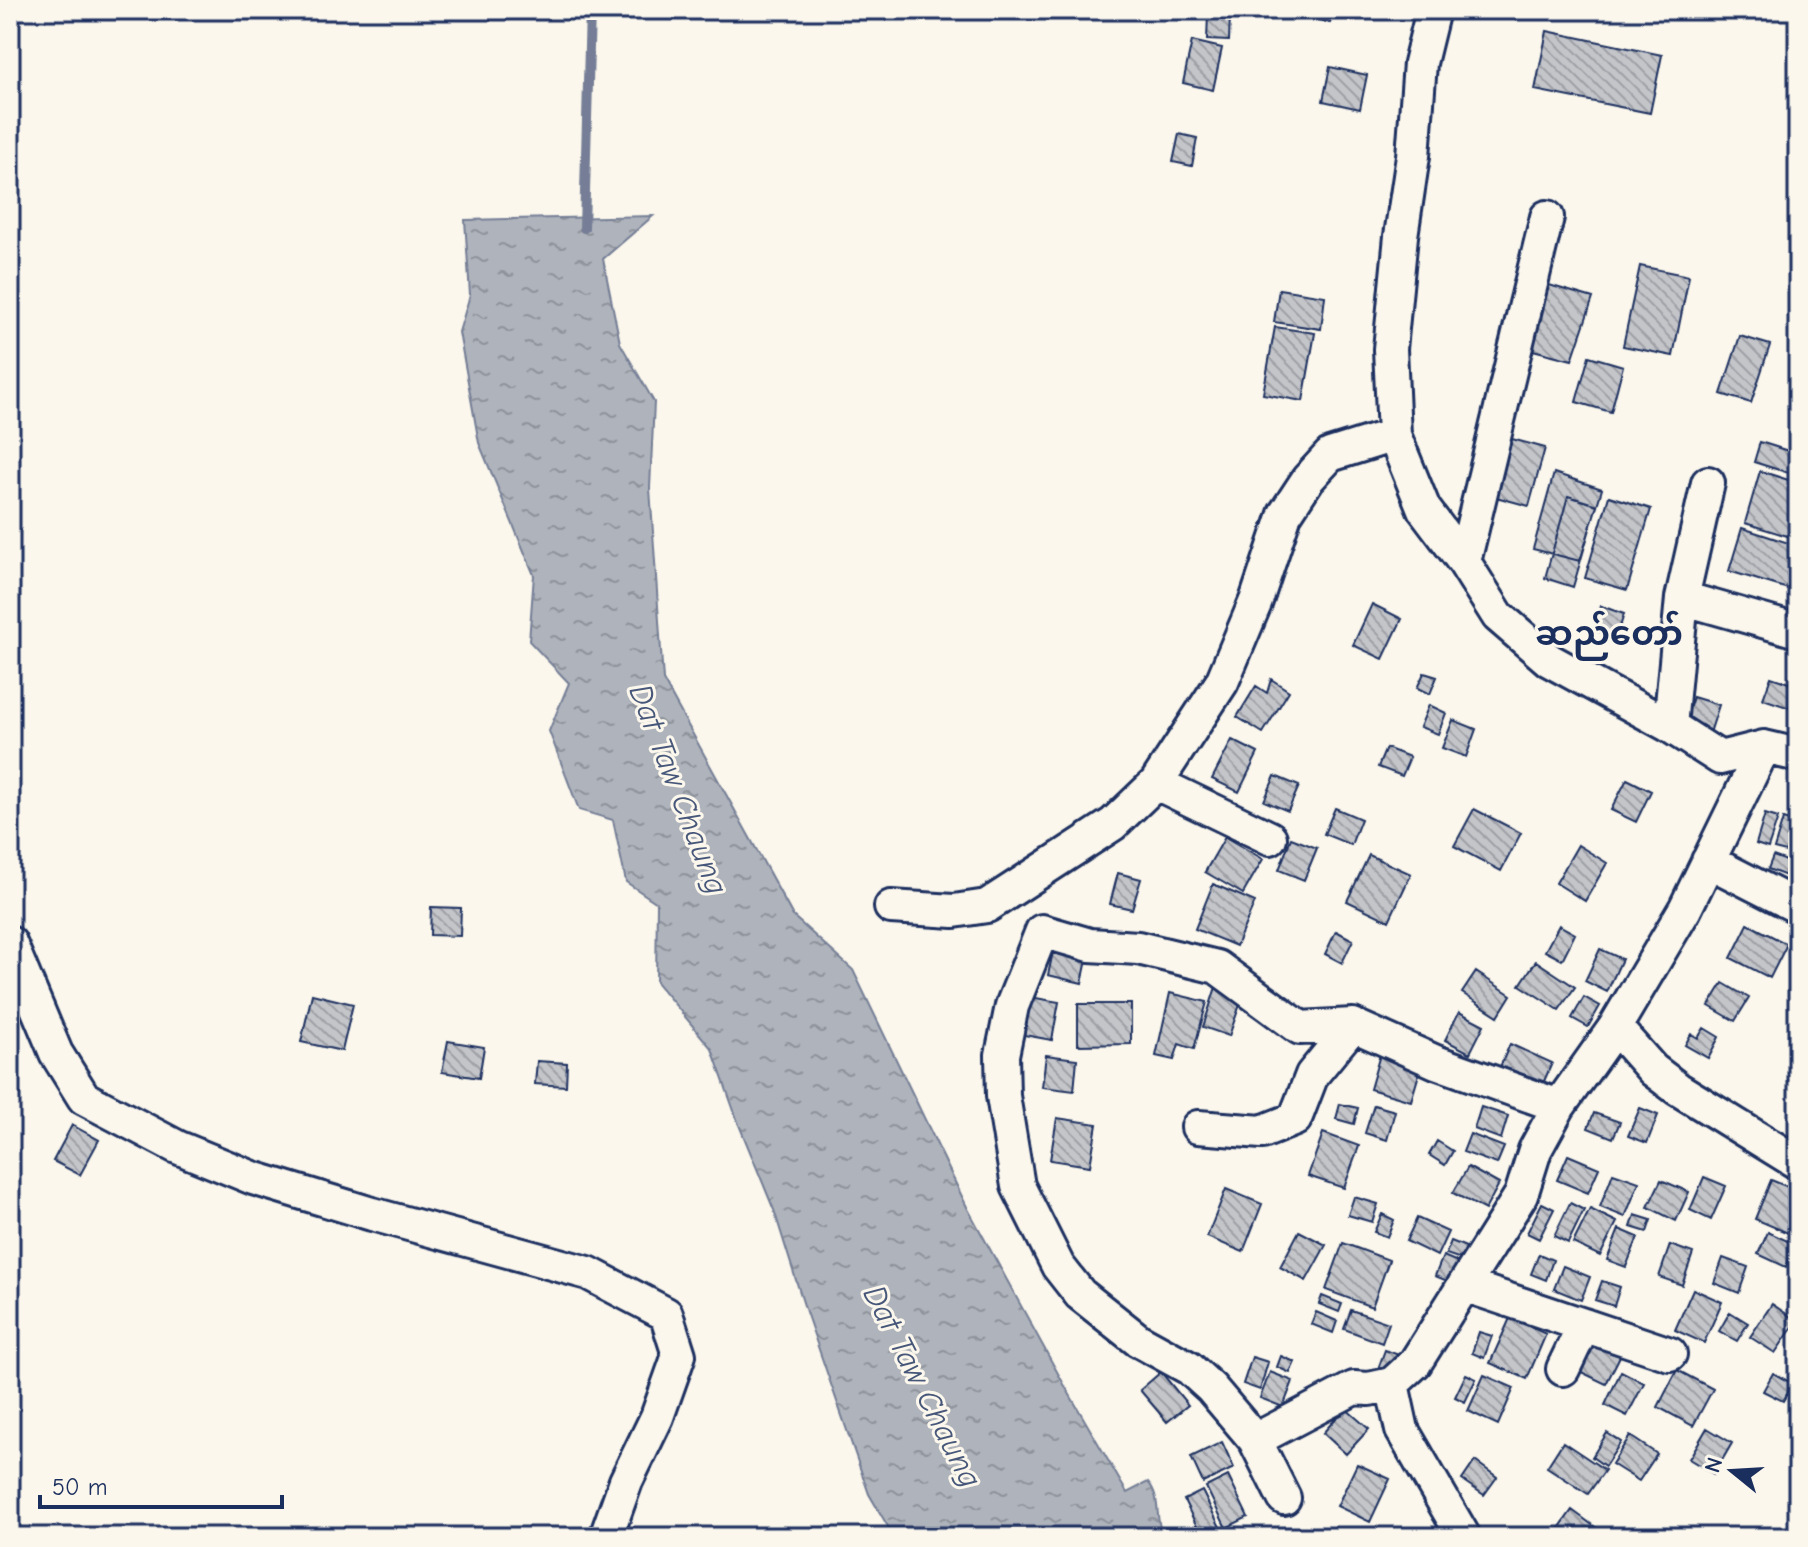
<svg xmlns="http://www.w3.org/2000/svg" width="1808" height="1547" viewBox="0 0 1808 1547" font-family="'Comic Neue','Noto Sans Myanmar',sans-serif">
  <defs>
    <pattern id="water-ripples" width="26" height="14" patternUnits="userSpaceOnUse" patternTransform="scale(2)"><rect width="26" height="14" fill="#afb3bb"/><path d="M2 4q2-2 4 0t4 0M15 11q2-2 4 0t4 0" fill="none" stroke="#8e929b"/></pattern>
    <pattern id="building-back-hatch" width="6" height="6" patternUnits="userSpaceOnUse" patternTransform="scale(2)"><rect width="6" height="6" fill="#c3c5c9"/><path d="M-1 5l2 2M0 0l6 6M5-1l2 2" fill="none" stroke="#9ea0a6"/></pattern>
  </defs>
  <rect width="100%" height="100%" fill="#fbf7ec"/>
  <filter id="ink" filterUnits="userSpaceOnUse"><feTurbulence type="fractalNoise" baseFrequency=".0125" numOctaves="2"/><feDisplacementMap in="SourceGraphic" scale="16" xChannelSelector="R" yChannelSelector="G"/><feConvolveMatrix kernelMatrix="1 2 1 2 8 2 1 2 1" color-interpolation-filters="sRGB"/></filter>
  <g filter="url(#ink)">
    <!-- water -->
    <path fill="url(#water-ripples)" stroke="#747e96" stroke-width="2" d="M653 216 603 259 620 343 654 402 650 488 663 680 793 916 853 970 968 1209 1066 1388 1127 1493 1148 1482C1162 1498 1154 1518 1163 1537H894L869 1494 806 1312 774 1210 739 1125 712 1049 656 982 657 903 626 882 613 820 579 810 549 731 569 683 529 641 534 575 479 443 459 332 470 295 465 220Z"/>
    <g fill="none" stroke-linecap="round" stroke-linejoin="round">
      <!-- stream -->
      <path stroke="#747e96" stroke-width="10" d="M584 228 590 10"/>
    </g>
    <!-- building -->
    <path fill="url(#building-back-hatch)" stroke="#1b2f5e" stroke-width="2" d="M1295 10H1334L1330 23 1294 13Z
      M1208 14 1230 15 1229 41 1207 40Z
      M1547 31 1662 55 1650 113 1535 90Z
      M1192 41 1222 48 1213 90 1183 83Z
      M1330 67 1367 75 1360 109 1323 101Z
      M1179 134 1197 138 1192 166 1173 162Z
      M1640 266 1689 276 1673 356 1623 346Z
      M1549 285 1593 298 1572 360 1529 349Z
      M1279 289 1325 296 1321 329 1274 322Z
      M1275 327 1315 333 1303 401 1263 394Z
      M1740 336 1770 345 1751 403 1721 394Z
      M1589 356 1623 366 1611 412 1576 402Z
      M1512 439 1545 448 1529 506 1496 497Z
      M1760 442 1798 454V476L1754 462Z
      M1760 471 1798 483V525L1794 538 1745 523Z
      M1554 473 1602 489 1580 561 1533 549Z
      M1568 496 1597 505 1573 587 1545 578Z
      M1609 496 1651 509 1627 590 1585 578Z
      M1742 528 1798 546V556L1788 589 1729 571Z
      M1372 604 1402 619 1383 659 1353 645Z
      M1601 606 1624 614 1617 637 1594 630Z
      M1424 673 1437 677 1430 694 1417 688Z
      M1771 677 1798 686 1793 709 1763 699Z
      M1271 679 1289 691 1263 733 1237 717 1256 686 1267 693Z
      M1693 697 1719 705 1710 733 1684 725Z
      M1429 705 1446 713 1438 734 1420 727Z
      M1453 720 1476 729 1466 757 1442 748Z
      M1232 740 1258 753 1239 792 1212 779Z
      M1386 748 1410 757 1402 776 1378 767Z
      M1275 776 1299 786 1288 811 1264 801Z
      M1627 779 1651 791 1636 822 1611 810Z
      M1335 808 1361 819 1351 845 1324 834Z
      M1474 809 1521 833 1501 871 1454 846Z
      M1765 814 1778 818 1768 848 1756 844Z
      M1783 819 1798 824V855L1774 849Z
      M1225 837 1263 859 1243 894 1205 872Z
      M1291 838 1317 848 1304 880 1279 870Z
      M1578 845 1607 863 1585 901 1556 883Z
      M1369 855 1411 874 1389 921 1347 901Z
      M1773 856 1798 865 1794 879 1768 869Z
      M1118 873 1141 879 1132 909 1110 904Z
      M1213 884 1255 902 1236 946 1195 929Z
      M431 907 461 908 460 936 430 935Z
      M1748 924 1787 944 1770 978 1731 958Z
      M1559 925 1575 934 1562 960 1545 951Z
      M1336 931 1353 940 1342 963 1325 954Z
      M1056 938 1090 946 1082 983 1048 975Z
      M1600 949 1622 959 1607 992 1585 981Z
      M1536 961 1575 987 1559 1010 1520 985Z
      M1476 972 1511 995 1498 1016 1462 993Z
      M1723 983 1749 998 1735 1021 1709 1006Z
      M1216 987 1243 996 1229 1036 1203 1027Z
      M1170 993 1207 1002 1194 1049 1179 1044 1174 1060 1156 1056Z
      M312 994 353 1004 342 1051 301 1042Z
      M1030 997 1059 1002 1052 1040 1024 1035Z
      M1584 997 1600 1006 1588 1027 1572 1018Z
      M1078 1004H1131V1044L1078 1045Z
      M1459 1012 1484 1025 1470 1053 1445 1040Z
      M1704 1028 1719 1037 1708 1058 1685 1045 1691 1034 1698 1038Z
      M448 1041 484 1047 479 1078 442 1072Z
      M1510 1044 1552 1063 1538 1095 1496 1076Z
      M1381 1051 1422 1064 1411 1101 1370 1089Z
      M1046 1055 1077 1059 1074 1091 1042 1087Z
      M537 1061 567 1063 566 1086 535 1084Z
      M1340 1104 1358 1108 1354 1124 1336 1119Z
      M1374 1105 1395 1111 1387 1140 1365 1133Z
      M1481 1107 1508 1116 1501 1139 1474 1129Z
      M1640 1108 1658 1115 1647 1143 1628 1136Z
      M1594 1113 1620 1122 1613 1138 1588 1128Z
      M1057 1118 1097 1124 1090 1166 1050 1160Z
      M72 1125 99 1140 80 1175 53 1161Z
      M1323 1133 1359 1146 1344 1188 1308 1176Z
      M1470 1134 1504 1147 1497 1164 1463 1152Z
      M1437 1141 1453 1151 1445 1165 1429 1155Z
      M1568 1155 1599 1168 1588 1193 1557 1180Z
      M1468 1167 1499 1184 1485 1210 1453 1193Z
      M1613 1173 1639 1182 1625 1217 1600 1207Z
      M1704 1177 1726 1186 1711 1220 1690 1210Z
      M1661 1180 1689 1192 1676 1221 1648 1207Z
      M1771 1180 1798 1191V1207L1788 1233 1755 1219Z
      M1226 1189 1262 1204 1243 1252 1207 1237Z
      M1354 1197 1378 1204 1372 1222 1348 1215Z
      M1542 1203 1554 1209 1539 1239 1527 1233Z
      M1570 1203 1584 1210 1568 1243 1554 1236Z
      M1590 1209 1617 1222 1600 1256 1573 1243Z
      M1382 1214 1394 1220 1387 1237 1374 1232Z
      M1635 1215 1651 1220 1647 1232 1631 1227Z
      M1417 1218 1448 1232 1437 1256 1406 1241Z
      M1619 1229 1638 1237 1626 1267 1607 1260Z
      M1299 1231 1326 1245 1306 1281 1280 1267Z
      M1768 1232 1796 1245 1786 1267 1758 1254Z
      M1451 1241 1466 1247 1461 1259 1446 1254Z
      M1343 1243 1389 1260 1372 1307 1326 1290Z
      M1670 1245 1693 1253 1682 1285 1659 1277Z
      M1539 1254 1553 1260 1546 1280 1531 1274Z
      M1443 1256 1458 1262 1450 1282 1435 1276Z
      M1723 1258 1748 1267 1739 1293 1714 1283Z
      M1563 1266 1590 1277 1581 1300 1554 1289Z
      M1602 1281 1620 1287 1614 1306 1595 1300Z
      M1693 1289 1722 1302 1704 1343 1675 1330Z
      M1322 1296 1342 1304 1339 1312 1319 1304Z
      M1772 1304 1797 1321 1775 1353 1750 1337Z
      M1351 1310 1389 1323 1382 1343 1344 1329Z
      M1316 1312 1337 1321 1333 1333 1311 1324Z
      M1730 1312 1748 1323 1737 1341 1719 1331Z
      M1510 1318 1546 1334 1527 1379 1490 1363Z
      M1479 1332 1492 1336 1484 1358 1472 1353Z
      M1588 1339 1621 1354 1606 1384 1573 1368Z
      M1385 1350 1399 1355 1392 1374 1378 1369Z
      M1281 1356 1295 1362 1290 1373 1277 1367Z
      M1252 1357 1268 1362 1260 1390 1243 1384Z
      M1677 1370 1713 1389 1693 1426 1658 1407Z
      M1621 1371 1644 1383 1627 1416 1605 1405Z
      M1161 1372 1188 1405 1167 1422 1140 1390Z
      M1270 1372 1293 1381 1283 1407 1260 1398Z
      M1773 1373 1793 1384 1783 1401 1763 1391Z
      M1466 1374 1476 1379 1465 1402 1455 1397Z
      M1484 1375 1514 1388 1498 1425 1468 1411Z
      M1345 1408 1369 1429 1346 1454 1323 1433Z
      M1707 1428 1732 1443 1714 1474 1689 1459Z
      M1607 1433 1621 1442 1605 1466 1592 1457Z
      M1630 1436 1657 1454 1639 1481 1612 1464Z
      M1222 1442 1234 1468 1203 1483 1191 1457Z
      M1563 1442 1605 1470 1588 1494 1547 1467Z
      M1475 1461 1497 1477 1484 1495 1462 1480Z
      M1357 1464 1390 1479 1370 1522 1337 1506Z
      M1228 1476 1248 1517 1226 1528 1206 1487Z
      M1202 1491 1225 1537H1202L1184 1500Z
      M1572 1510 1606 1535 1605 1537H1553Z"/>
    <g fill="none" stroke-linecap="round" stroke-linejoin="round">
      <!-- street casing -->
      <g stroke="#1b2f5e" stroke-width="38">
        <path id="street" d="M1433 10 1420 63 1413 156 1401 236 1390 349 1394 435 1424 509 1464 562 1498 616 1549 660 1670 726 1720 758 1764 747 1798 755
          M1464 562 1547 217
          M1682 598 1798 631
          M1670 726 1682 598 1708 483
          M1156 783 1270 838
          M1708 861 1798 907
          M891 907 954 911 987 906 1113 824 1156 783 1222 682 1256 601 1285 514 1308 479 1330 455 1394 435
          M10 943 56 1053 84 1098 177 1147 253 1178 372 1214 588 1273 666 1314 679 1355 657 1417 626 1481 606 1537
          M1615 1027 1653 1070 1678 1089 1798 1163
          M1198 1127 1262 1132 1295 1119 1312 1075 1353 1025
          M1464 1285 1670 1354
          M1563 1369 1584 1325
          M1255 1440 1354 1388 1369 1389 1392 1384
          M1284 1498 1255 1440 1211 1388 1189 1368 1138 1340 1080 1294 1058 1266 1018 1186 1003 1096 1002 1055 1012 1006 1042 931 1090 945 1138 948 1217 967 1300 1028 1353 1025 1436 1062 1559 1106
          M1464 1537 1402 1430 1392 1384 1415 1363 1521 1195 1535 1150 1559 1106 1615 1027 1685 909 1764 747"/>
      </g>
      <!-- street -->
      <use href="#street" stroke="#fbf7ec" stroke-width="32"/>
    </g>
  </g>
  <g text-anchor="middle" stroke-width="6" stroke-linejoin="round" paint-order="stroke">
    <!-- water labels -->
    <g font-size="32" font-style="italic" fill="#47577a" stroke="#fbf7ec">
      <text transform="translate(679 789) rotate(69)" y="11">Dat Taw Chaung</text>
      <text transform="translate(923 1386) rotate(63)" y="11">Dat Taw Chaung</text>
    </g>
    <!-- quarter labels -->
    <g font-size="34" font-weight="bold" fill="#1b2f5e" stroke="#fbf7ec">
      <text x="1609" y="645">ဆည်တော်</text>
    </g>
  </g>
  <!-- margin -->
  <rect width="1808" height="1547" fill="none" stroke="#fbf7ec" stroke-width="40"/>
  <rect x="20" y="20" width="1768" height="1507" fill="none" stroke="#1b2f5e" stroke-width="3" filter="url(#ink)"/>
  <!-- north arrow -->
  <g transform="translate(1732 1471) rotate(288)" stroke="#fbf7ec" stroke-width="6" paint-order="stroke">
  <path d="M0-6L14 30L0 20L-14 30Z" fill="#1b2f5e"/>
  <text y="-12" font-size="22" font-weight="bold" text-anchor="middle" fill="#1b2f5e">N</text>
  </g>
  <!-- scale -->
  <path d="M40 1495v12h242v-12" fill="none" stroke="#1b2f5e" stroke-width="4"/>
  <text x="52" y="1495" font-size="24" fill="#1b2f5e" stroke="#fbf7ec" stroke-width="6" paint-order="stroke">50 m</text>
</svg>
